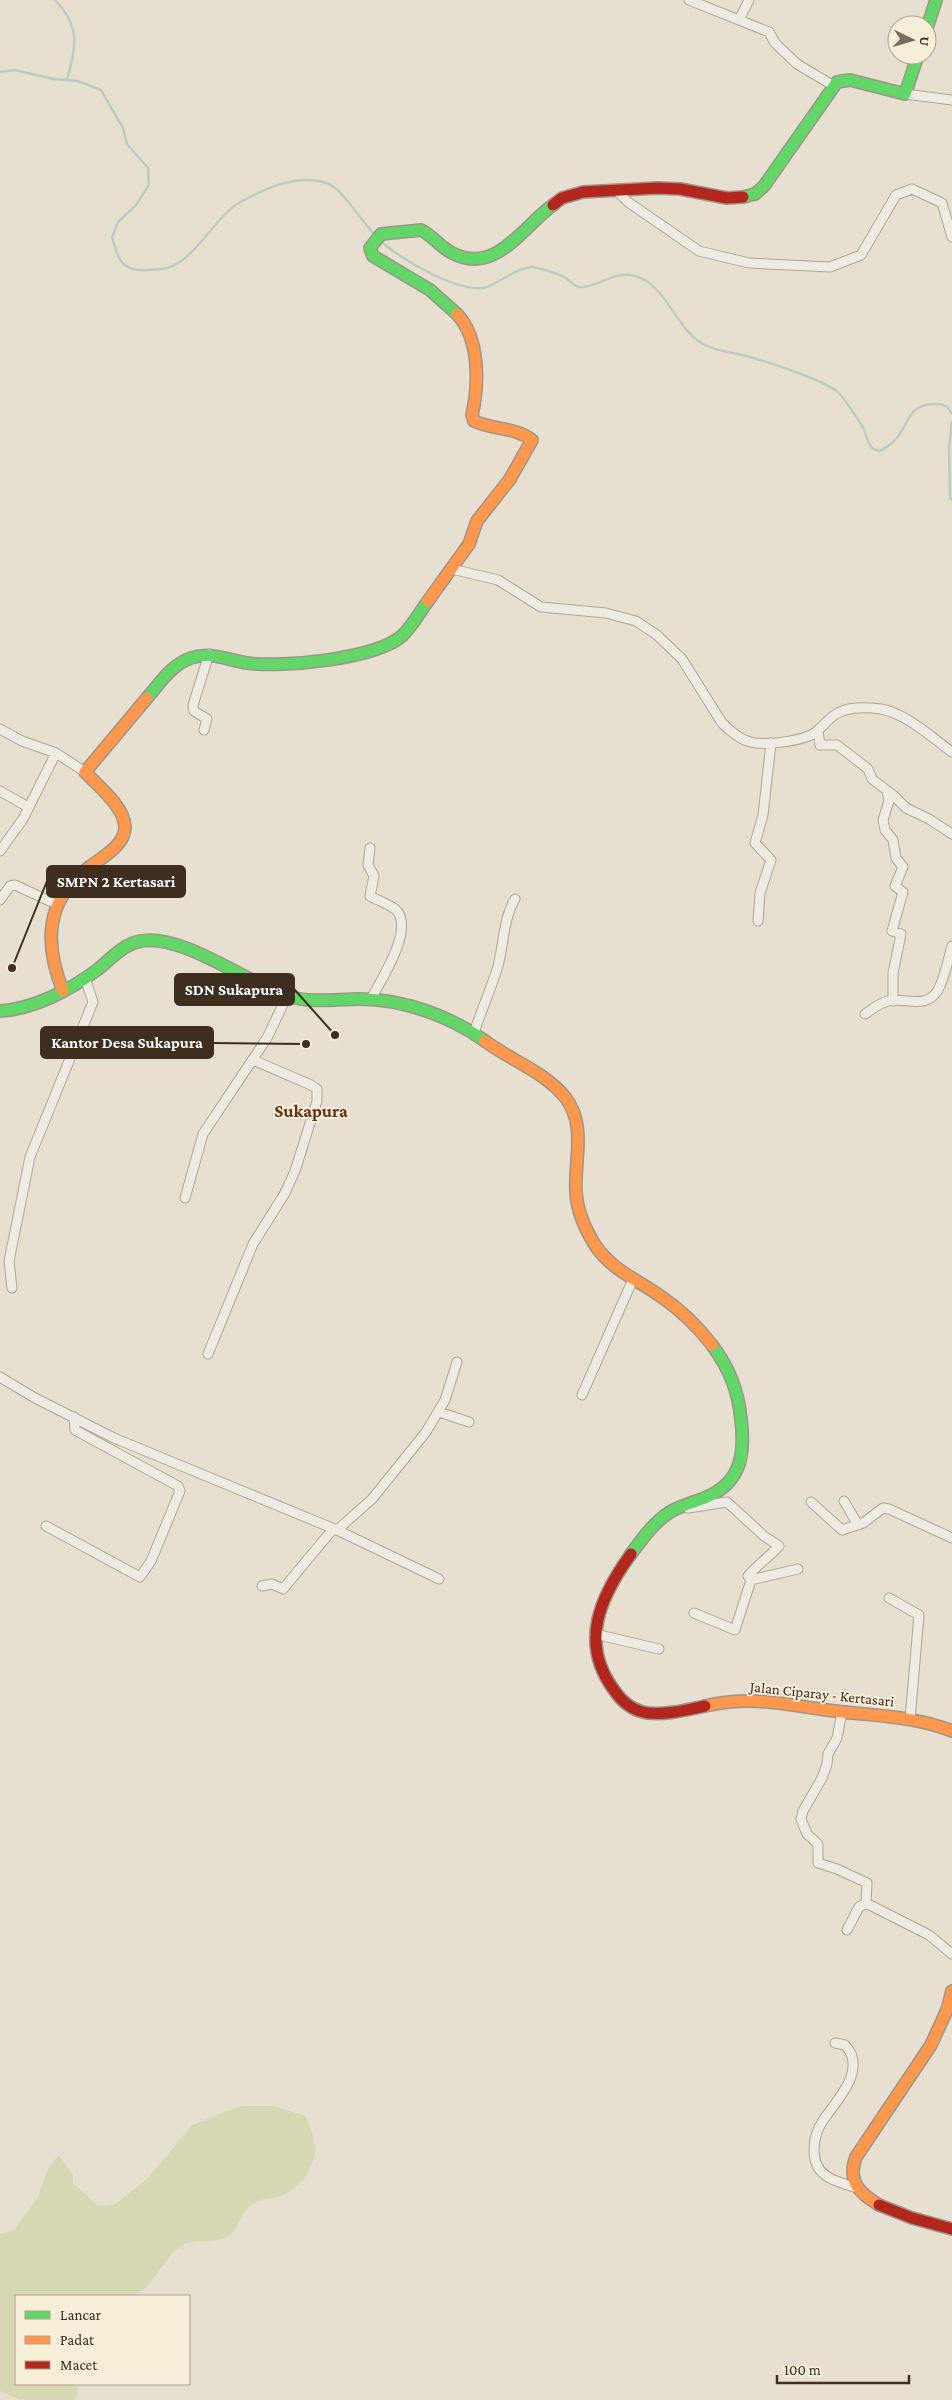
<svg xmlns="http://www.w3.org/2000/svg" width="952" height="2400" viewBox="0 0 952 2400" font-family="'Crimson Pro',serif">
  <rect width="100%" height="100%" fill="#e7e0d1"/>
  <!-- green -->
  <path fill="#d6d7b3" d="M241 2106H273L305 2116C310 2126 315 2138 315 2149 315 2169 297 2192 278 2197 266 2200 261 2197 250 2206 240 2213 238 2231 228 2236 214 2245 195 2237 181 2246 164 2257 150 2293 130 2296 120 2298 107 2296 96 2296 69 2296 43 2296 16 2296V2384H78L76 2400H20L0 2391V2234L15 2229 37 2199 49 2167 59 2155 73 2175V2183L98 2206 114 2205 148 2178 192 2125Z"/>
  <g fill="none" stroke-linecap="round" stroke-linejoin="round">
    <!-- stream -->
    <path stroke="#bcccc2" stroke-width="2.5" d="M55 0C81 27 76 46 67 80
      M0 72 14 70 54 79 78 81 101 90 123 128 127 144 148 168 149 185 136 205 118 222 112 237C118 259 121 272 148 270 154 269 161 270 167 268 194 261 214 219 237 204 263 189 297 173 327 183 343 189 362 223 376 236
      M381 241C399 259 462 295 487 287 502 281 515 269 532 267 537 267 563 275 567 279 573 283 575 288 583 287 600 285 613 273 630 275 666 280 673 327 703 344 717 352 734 352 750 357 771 363 817 378 835 390 842 394 859 421 864 429 867 437 867 443 873 449L880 451C885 448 890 445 893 442 911 426 904 404 937 404 945 404 949 407 952 414
      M952 422 949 448 950 498 952 500"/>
    <!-- street casing -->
    <g stroke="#ada599" stroke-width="11">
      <path id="street" d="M689 0 769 32 775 43 797 64 834 86
        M739 20 749 0
        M905 94 952 100
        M617 191 628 202 699 251 749 263 830 267 861 255 896 195 912 189 942 203 952 237
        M452 569 498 580 541 607 606 613 636 621 657 635 682 659 722 723C729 730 739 739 750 742 765 746 804 741 816 732 822 727 827 721 833 716 846 706 865 707 881 709 907 714 931 737 952 752
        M0 729 22 741 56 753 85 772
        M204 730 207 719 194 711 193 705 209 654
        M818 731 820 745H837L868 769 872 779 893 795 906 808 929 819 952 834
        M0 791 28 807
        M887 791 889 801 883 820 885 830 893 840 896 858 903 867 895 886 903 892 892 931 901 934 893 973V1001
        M370 848 368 865 374 876 370 896C377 900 388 904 395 909 416 927 381 980 371 999
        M0 851 23 819 56 753
        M0 900 10 886 15 885 56 904
        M758 921 760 893 771 860 755 843 763 815 771 743
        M865 1014C873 1009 879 1003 888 1001 906 997 926 1010 938 990 945 977 948 960 952 946
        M474 1033C481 1011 491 989 498 966 504 943 503 920 515 899
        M185 1198 203 1134 267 1038 287 996
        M12 1288 9 1261 30 1157 93 1002 85 978
        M208 1354 253 1244 285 1193 295 1171 317 1101V1089L311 1085 253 1060
        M0 1377 35 1398 114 1438 337 1530 372 1499 426 1432 445 1400 457 1362
        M582 1395 633 1279
        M439 1412 469 1422
        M844 1501 858 1525
        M811 1502 842 1530 863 1523 883 1508 889 1509 952 1538
        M688 1508 727 1502 764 1536 779 1546C769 1557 757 1565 748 1576L751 1580 798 1569
        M46 1526 140 1577 151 1561 180 1491 178 1486 75 1430 74 1417
        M337 1530 439 1579
        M262 1586 272 1584 283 1589 333 1529
        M889 1598 919 1615 910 1719
        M694 1613 735 1630 751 1580
        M595 1634 659 1649
        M842 1712 837 1738 828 1754 827 1764 822 1778 803 1811 801 1819 807 1834 818 1844V1863L837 1869 867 1883 866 1903
        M847 1930 859 1907 866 1903 929 1935 952 1954
        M835 2043 845 2045C868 2069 837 2100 824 2119 812 2136 808 2165 828 2177 836 2182 848 2185 857 2188"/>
    </g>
    <!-- fast casing -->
    <g stroke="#9c958a" stroke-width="14">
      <path id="fast" d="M927 28 936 0
        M743 197 755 194 764 186 837 82 850 80 905 94 918 55
        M457 314 430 290 373 256 370 248 381 234 421 230C433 236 440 247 452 253 496 276 523 226 553 205
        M147 698C160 683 171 665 191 658 211 651 227 660 247 663 282 668 377 659 403 635 412 626 420 612 428 601
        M0 1011C34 1009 70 990 97 970 111 959 123 944 141 941 181 933 246 982 285 995 309 1004 335 999 360 999 403 999 450 1016 485 1041
        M631 1554C642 1539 654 1522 670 1512 682 1505 696 1502 709 1496 742 1481 745 1452 741 1419 738 1390 729 1368 712 1345"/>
    </g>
    <!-- slow casing -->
    <g stroke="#9c958a" stroke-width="14">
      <path id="slow" d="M428 601 469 544 477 521 510 479 532 440C515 427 493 430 474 421L472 415C479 384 480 339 457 314
        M63 991C44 943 45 901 88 868 101 858 125 846 125 827 124 806 98 786 85 772L147 698
        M485 1041C510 1060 545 1072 565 1097 587 1125 574 1160 576 1192 577 1211 585 1229 595 1245 612 1271 639 1280 663 1298 682 1311 698 1327 712 1345
        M705 1706C755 1695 785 1705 835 1711 875 1716 914 1716 952 1731
        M879 2205C859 2193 847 2181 856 2157L931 2045 947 2010 952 1991"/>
    </g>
    <!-- jam casing -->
    <g stroke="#9c958a" stroke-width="14">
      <path id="jam" d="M553 205 562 198 583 192 658 188 680 189 727 198 743 197
        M631 1554C600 1597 579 1643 614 1690 622 1702 633 1711 648 1713 667 1715 686 1710 705 1706
        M879 2205 912 2218 952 2229"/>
    </g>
    <!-- street -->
    <use href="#street" stroke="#efebe3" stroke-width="9"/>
    <!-- fast -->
    <use href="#fast" stroke="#63d668" stroke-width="11"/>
    <!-- slow -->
    <use href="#slow" stroke="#ff974d" stroke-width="11"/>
    <!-- jam -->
    <use href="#jam" stroke="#b3261e" stroke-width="11"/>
  </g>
  <g text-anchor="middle" stroke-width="4" stroke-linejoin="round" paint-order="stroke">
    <!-- street labels -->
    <g font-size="15" fill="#3d2e20" stroke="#f7eed8">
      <text transform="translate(822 1694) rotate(6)" y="5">Jalan Ciparay - Kertasari</text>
    </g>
    <!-- quarter labels -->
    <g font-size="18" font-weight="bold" fill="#6b2e1e" stroke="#f7eed8">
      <text x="311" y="1117">Sukapura</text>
    </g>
  </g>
  <!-- callouts -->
  <path fill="none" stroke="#3d2e20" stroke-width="2" d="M12 968L47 881M335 1035L294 989M306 1044L213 1043"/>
  <g fill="#3d2e20" stroke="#f7eed8" stroke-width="2">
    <circle cx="12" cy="968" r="5"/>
    <circle cx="335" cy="1035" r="5"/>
    <circle cx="306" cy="1044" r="5"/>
  </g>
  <g fill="#3d2e20" stroke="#3d2e20" stroke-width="2">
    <rect x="47" y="866" width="138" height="31" rx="5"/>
    <rect x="175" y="974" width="119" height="31" rx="5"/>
    <rect x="41" y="1027" width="172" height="31" rx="5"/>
  </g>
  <g font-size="16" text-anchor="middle" font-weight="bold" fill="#fff">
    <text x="116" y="887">SMPN 2 Kertasari</text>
    <text x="234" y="995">SDN Sukapura</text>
    <text x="127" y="1048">Kantor Desa Sukapura</text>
  </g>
  <!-- legend -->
  <rect x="15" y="2295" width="175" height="90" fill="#f7eed8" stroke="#ada18e"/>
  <rect x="25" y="2311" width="25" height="8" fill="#63d668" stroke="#ada18e"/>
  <text x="60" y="2320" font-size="15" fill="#3d2e20">Lancar</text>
  <rect x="25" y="2336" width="25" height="8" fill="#ff974d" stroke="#ada18e"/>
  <text x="60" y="2345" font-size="15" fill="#3d2e20">Padat</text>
  <rect x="25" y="2361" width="25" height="8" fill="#b3261e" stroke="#ada18e"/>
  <text x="60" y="2370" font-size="15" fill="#3d2e20">Macet</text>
  <!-- north arrow -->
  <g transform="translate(912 40) rotate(95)"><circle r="24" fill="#f7eed8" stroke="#ada18e"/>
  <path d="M0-4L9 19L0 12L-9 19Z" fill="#786c5e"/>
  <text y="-8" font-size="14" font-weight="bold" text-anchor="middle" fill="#3d2e20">U</text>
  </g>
  <!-- scale -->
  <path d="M777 2375v8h132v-8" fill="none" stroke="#3d2e20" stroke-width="2.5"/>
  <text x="784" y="2375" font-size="15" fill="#3d2e20" stroke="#f7eed8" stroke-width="4" paint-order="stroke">100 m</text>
</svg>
